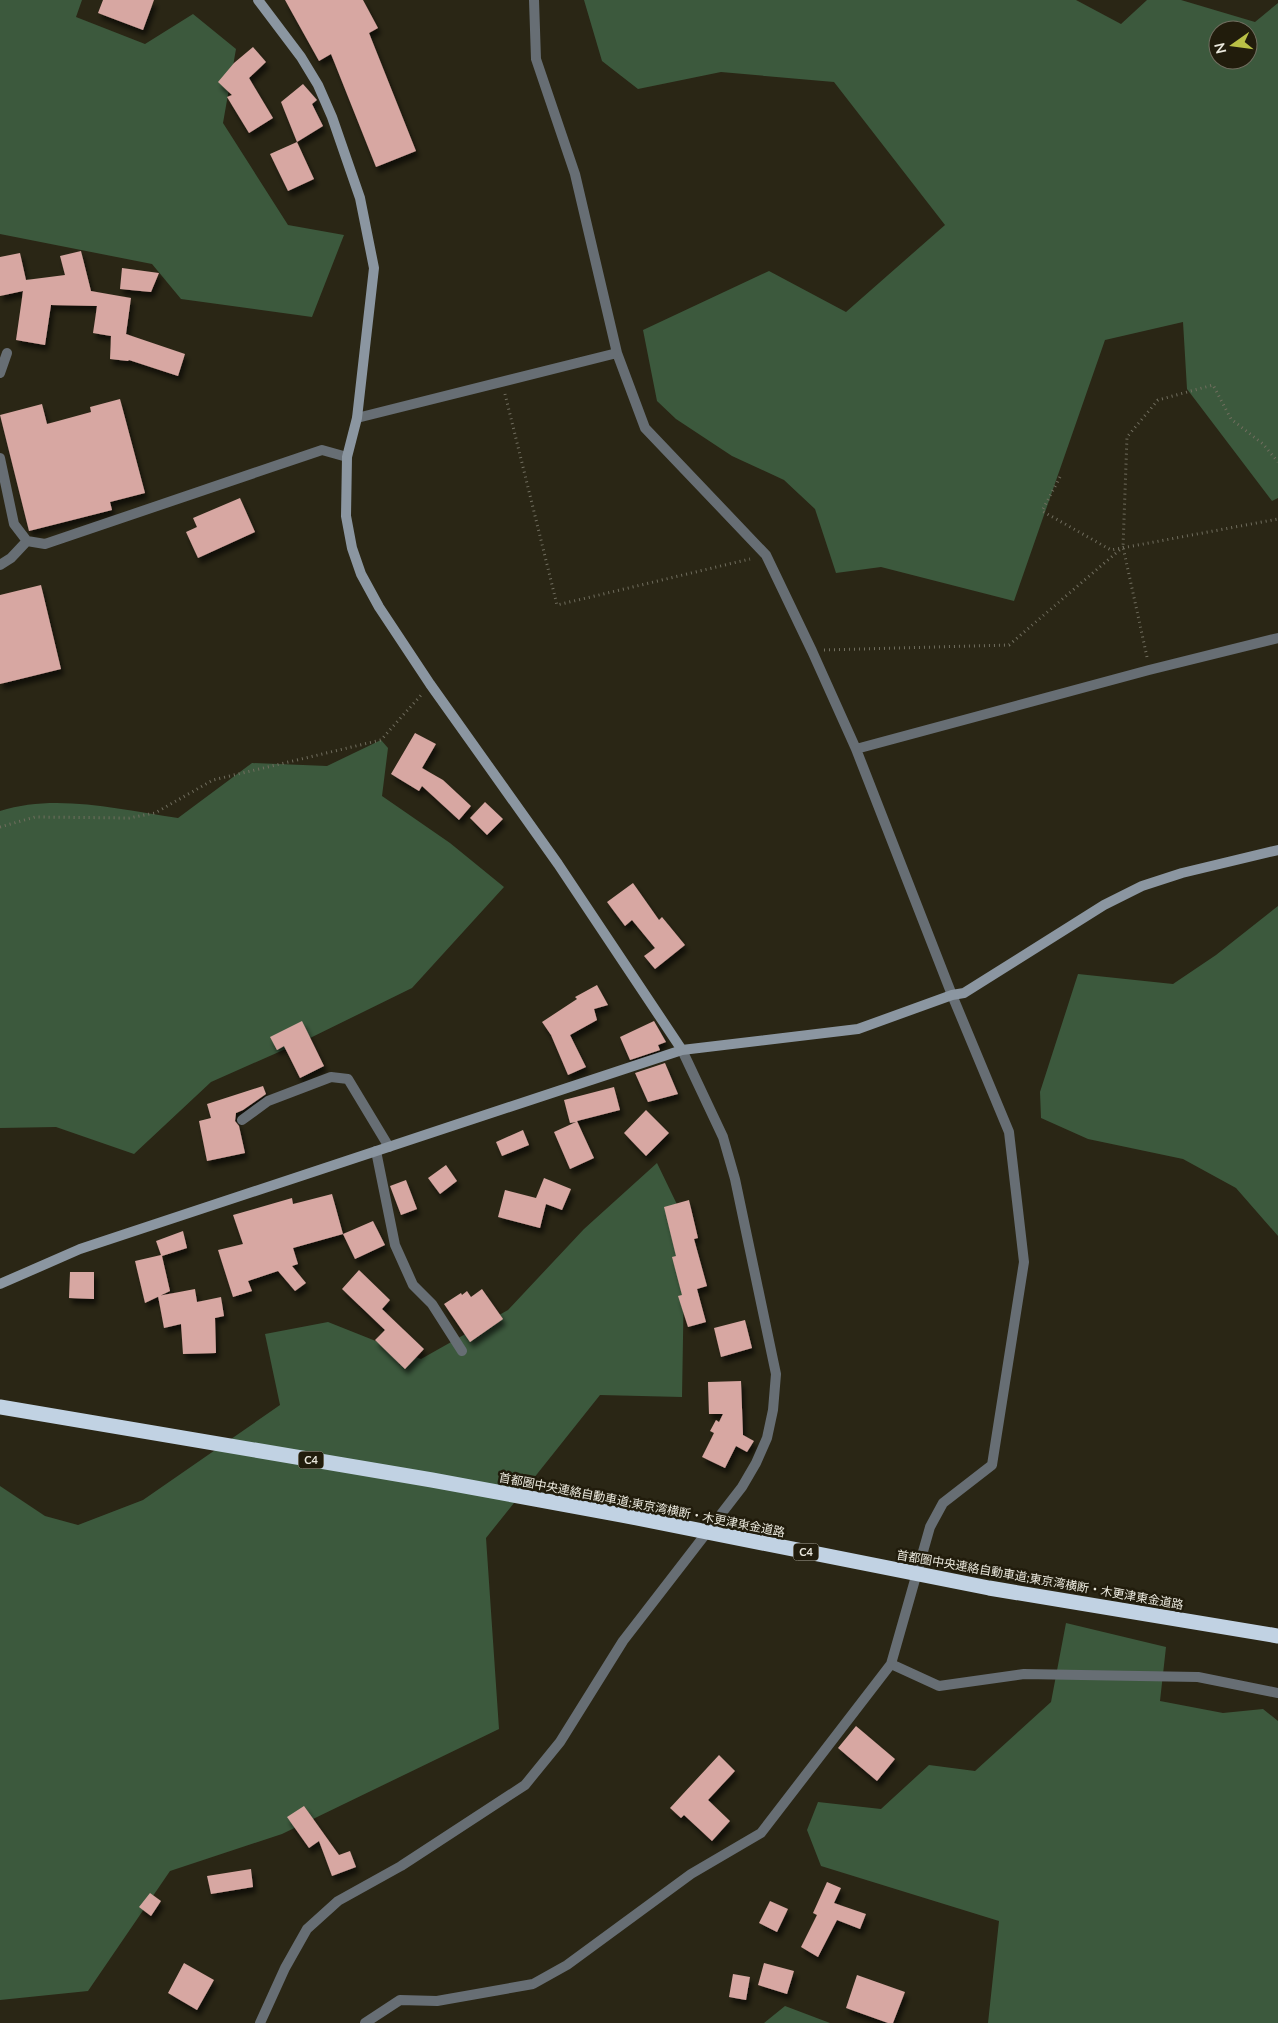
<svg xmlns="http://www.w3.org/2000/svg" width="1278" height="2023" viewBox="0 0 1278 2023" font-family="Lato,'Noto Sans JP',sans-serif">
  <defs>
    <filter id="shadow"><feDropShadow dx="3" dy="5.5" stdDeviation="2.5" flood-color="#0009"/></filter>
  </defs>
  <rect width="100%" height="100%" fill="#2a2615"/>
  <!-- forest -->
  <path fill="#3c593d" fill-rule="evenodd" d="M0 0H82L76 17 145 44 193 14 236 49 223 123 288 225 344 235 312 317 181 299 152 264 0 234Z
    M584 0H1076L1121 24 1147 0H1181L1255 22 1278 3V498L1272 501 1187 389 1183 322 1105 340 1014 601 881 567 836 573 815 509 784 480 732 456 676 419 657 401 643 330 769 271 846 312 945 225 834 82 721 72 638 89 602 61ZM1218 30H1248V60H1218Z
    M381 740 388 748 382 796 450 843 504 887 412 988 306 1040 211 1082 134 1154 56 1127 0 1128V811C57 793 120 810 178 818L252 763 327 766Z
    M1278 906V1236L1236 1188 1183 1159 1088 1139 1041 1118 1040 1092 1078 974 1173 984 1216 955Z
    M657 1163 685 1221 682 1397 600 1395 486 1538 499 1729 282 1834 170 1871 88 1991 0 2000V1486L45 1516 78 1525 143 1500 280 1405 265 1334 328 1322 421 1359 508 1310 584 1229Z
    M1066 1623 1166 1647 1160 1701 1223 1713 1263 1709 1278 1721V2023H988L999 1921 821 1866 807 1830 818 1802 881 1809 929 1765 975 1771 1051 1702Z
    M785 2006 830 2023H764Z"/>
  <!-- building -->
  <path fill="#d7a7a2" filter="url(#shadow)" d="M103 0H154L143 30 98 13Z
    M285 0H363L378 28 369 33 416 151 376 167 331 54 319 61Z
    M253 47 266 62 249 78 273 118 249 133 227 97 232 95 218 82 234 63Z
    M303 84 317 100 312 104 323 126 297 142 281 102Z
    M297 142 314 179 288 191 270 154Z
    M81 251 91 291 131 298 126 334 185 354 178 376 129 360 128 361 110 359 111 336 93 333 97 306 51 305 45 345 16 340 23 291 0 296V257L20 253 26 280 65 275 60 256Z
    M122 268 159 273 151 292 120 289Z
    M120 399 145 493 110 502 112 510 29 531 0 415 42 404 47 424 91 412 90 407Z
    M240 498 255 532 198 558 186 532 197 527 193 518Z
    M41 585 61 669 0 684V595Z
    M415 733 436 744 422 768 443 780 471 806 459 820 422 786 419 791 391 774Z
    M485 802 503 819 487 835 470 818Z
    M633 883 659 920 662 917 685 945 655 969 644 956 655 948 632 920 625 926 607 902Z
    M597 985 608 1005 594 1009 597 1020 570 1035 586 1067 568 1075 551 1035 542 1022 577 999 575 997Z
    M302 1021 324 1066 300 1078 284 1046 277 1050 270 1037Z
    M654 1021 666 1042 658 1045 660 1050 630 1060 620 1037Z
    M665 1063 678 1094 648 1102 635 1073Z
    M263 1086 266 1094 243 1110 236 1113 235 1121 239 1126 245 1153 207 1161 199 1121 211 1118 207 1104Z
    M614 1087 620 1110 577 1121 594 1158 570 1169 554 1132 576 1122 570 1123 564 1100Z
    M646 1110 669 1133 646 1156 624 1133Z
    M523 1130 529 1145 502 1156 496 1142Z
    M446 1165 457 1181 440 1194 428 1178Z
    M544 1178 571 1189 562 1210 546 1204 540 1228 498 1217 505 1190 536 1198Z
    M406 1180 417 1209 401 1215 390 1186Z
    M332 1194 343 1234 293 1248 298 1264 292 1266 306 1283 295 1291 278 1271 248 1281 252 1291 233 1297 218 1250 243 1244 233 1215 292 1198 293 1204Z
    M689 1200 698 1238 694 1239 707 1286 697 1289 706 1322 688 1327 678 1296 682 1295 672 1257 676 1256 664 1207Z
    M373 1221 385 1245 355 1259 343 1234Z
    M183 1231 187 1248 162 1256 170 1291 145 1303 135 1261 161 1255 156 1241Z
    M359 1270 390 1300 382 1309 424 1349 405 1369 375 1340 385 1330 342 1289Z
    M70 1272H94V1299L69 1298Z
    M195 1289 197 1302 221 1297 224 1316 215 1318 216 1353 183 1354 181 1324 164 1328 158 1296Z
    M482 1289 503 1319 470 1342 444 1304 461 1293 462 1295 467 1291 471 1297Z
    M745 1320 752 1348 721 1357 714 1328Z
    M741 1381 743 1435 754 1441 747 1452 736 1446 725 1468 702 1457 714 1433 710 1431 716 1420 719 1422 723 1414H709L708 1382Z
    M856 1726 895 1759 877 1781 838 1748Z
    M719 1755 735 1771 708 1800 730 1821 712 1841 684 1815 681 1818 670 1808Z
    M304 1806 339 1855 350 1851 356 1867 332 1876 319 1841 309 1848 287 1817Z
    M251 1869 253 1887 211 1894 207 1876Z
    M827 1882 841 1888 834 1903 866 1914 860 1929 837 1920 818 1957 801 1947 817 1915 813 1913Z
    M150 1893 161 1901 151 1916 139 1907Z
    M770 1901 788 1909 777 1932 759 1923Z
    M184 1963 214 1980 197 2010 168 1993Z
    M764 1963 794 1971 787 1994 758 1985Z
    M733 1974 750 1977 746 2000 729 1997Z
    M857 1975 905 1992 893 2023H888L846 2008Z"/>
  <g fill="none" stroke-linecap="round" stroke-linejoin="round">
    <!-- path -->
    <path stroke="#716e5f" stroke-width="3" stroke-dasharray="1 4" stroke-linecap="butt" d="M505 394 557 605 750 559
      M1060 477 1042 511 1111 550 1278 519
      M824 650 1009 645 1123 547
      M1147 657 1123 547 1127 437 1158 400 1213 385 1231 419 1263 444 1278 462
      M0 827 35 817 129 818 155 813 213 780 381 740 422 694"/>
    <!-- street -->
    <path stroke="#676e74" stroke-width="10" d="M0 373 7 353
      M357 418 617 353
      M0 458 14 524 27 541 45 544 322 450 347 457
      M0 565 11 558 27 541
      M856 749 1149 670 1278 638
      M242 1120 268 1101 331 1077 348 1079 389 1147
      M376 1151 395 1245 413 1285 432 1304 462 1351
      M891 1664 939 1686 1024 1674 1198 1677 1278 1693
      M260 2023 285 1968 307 1929 338 1901 401 1866 525 1785 560 1742 623 1641 742 1487 756 1463 767 1438 773 1410 776 1374 735 1179 723 1137 682 1050
      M365 2023 400 2000 437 2001 533 1984 567 1965 691 1874 761 1833 891 1664 930 1527 943 1503 992 1465 1024 1262 1009 1132 952 995 856 749 812 651 766 555 645 428 617 353 575 174 536 59 534 0"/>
    <!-- secondary -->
    <path stroke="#8b96a1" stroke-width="10" d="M258 0 301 57 318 85 332 117 360 198 374 268 357 418 347 457 346 516 352 548 361 574 379 607 430 684 558 864 682 1050
      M0 1284 80 1249 682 1050 858 1029 952 995 964 993 1104 905 1142 886 1182 873 1278 850"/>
    <!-- highway -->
    <path stroke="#c1d2e3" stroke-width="15" d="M0 1407 432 1480 622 1515 989 1588 1278 1636"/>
  </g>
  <g text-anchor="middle" stroke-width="5" stroke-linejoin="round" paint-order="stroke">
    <!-- shield labels -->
    <g fill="#211c0c" stroke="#aeab9e" stroke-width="1">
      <rect x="298.5" y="1451.5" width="25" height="17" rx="4"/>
      <rect x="793.5" y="1543.5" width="25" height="17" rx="4"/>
    </g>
    <g font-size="11" font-weight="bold" fill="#eae8dd">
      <text x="311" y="1464">C4</text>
      <text x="806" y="1556">C4</text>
    </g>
    <!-- street labels -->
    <g font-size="12" fill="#eae8dd" stroke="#211c0c">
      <text transform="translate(642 1505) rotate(11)" y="4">首都圏中央連絡自動車道;東京湾横断・木更津東金道路</text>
      <text transform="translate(1040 1580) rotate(10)" y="4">首都圏中央連絡自動車道;東京湾横断・木更津東金道路</text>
    </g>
  </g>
  <!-- north arrow -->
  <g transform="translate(1233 45) rotate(256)"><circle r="24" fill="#211c0c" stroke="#716e60"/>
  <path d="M0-4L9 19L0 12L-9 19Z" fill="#b9c046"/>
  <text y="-8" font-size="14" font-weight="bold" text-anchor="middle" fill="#eae8dd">N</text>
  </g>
</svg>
